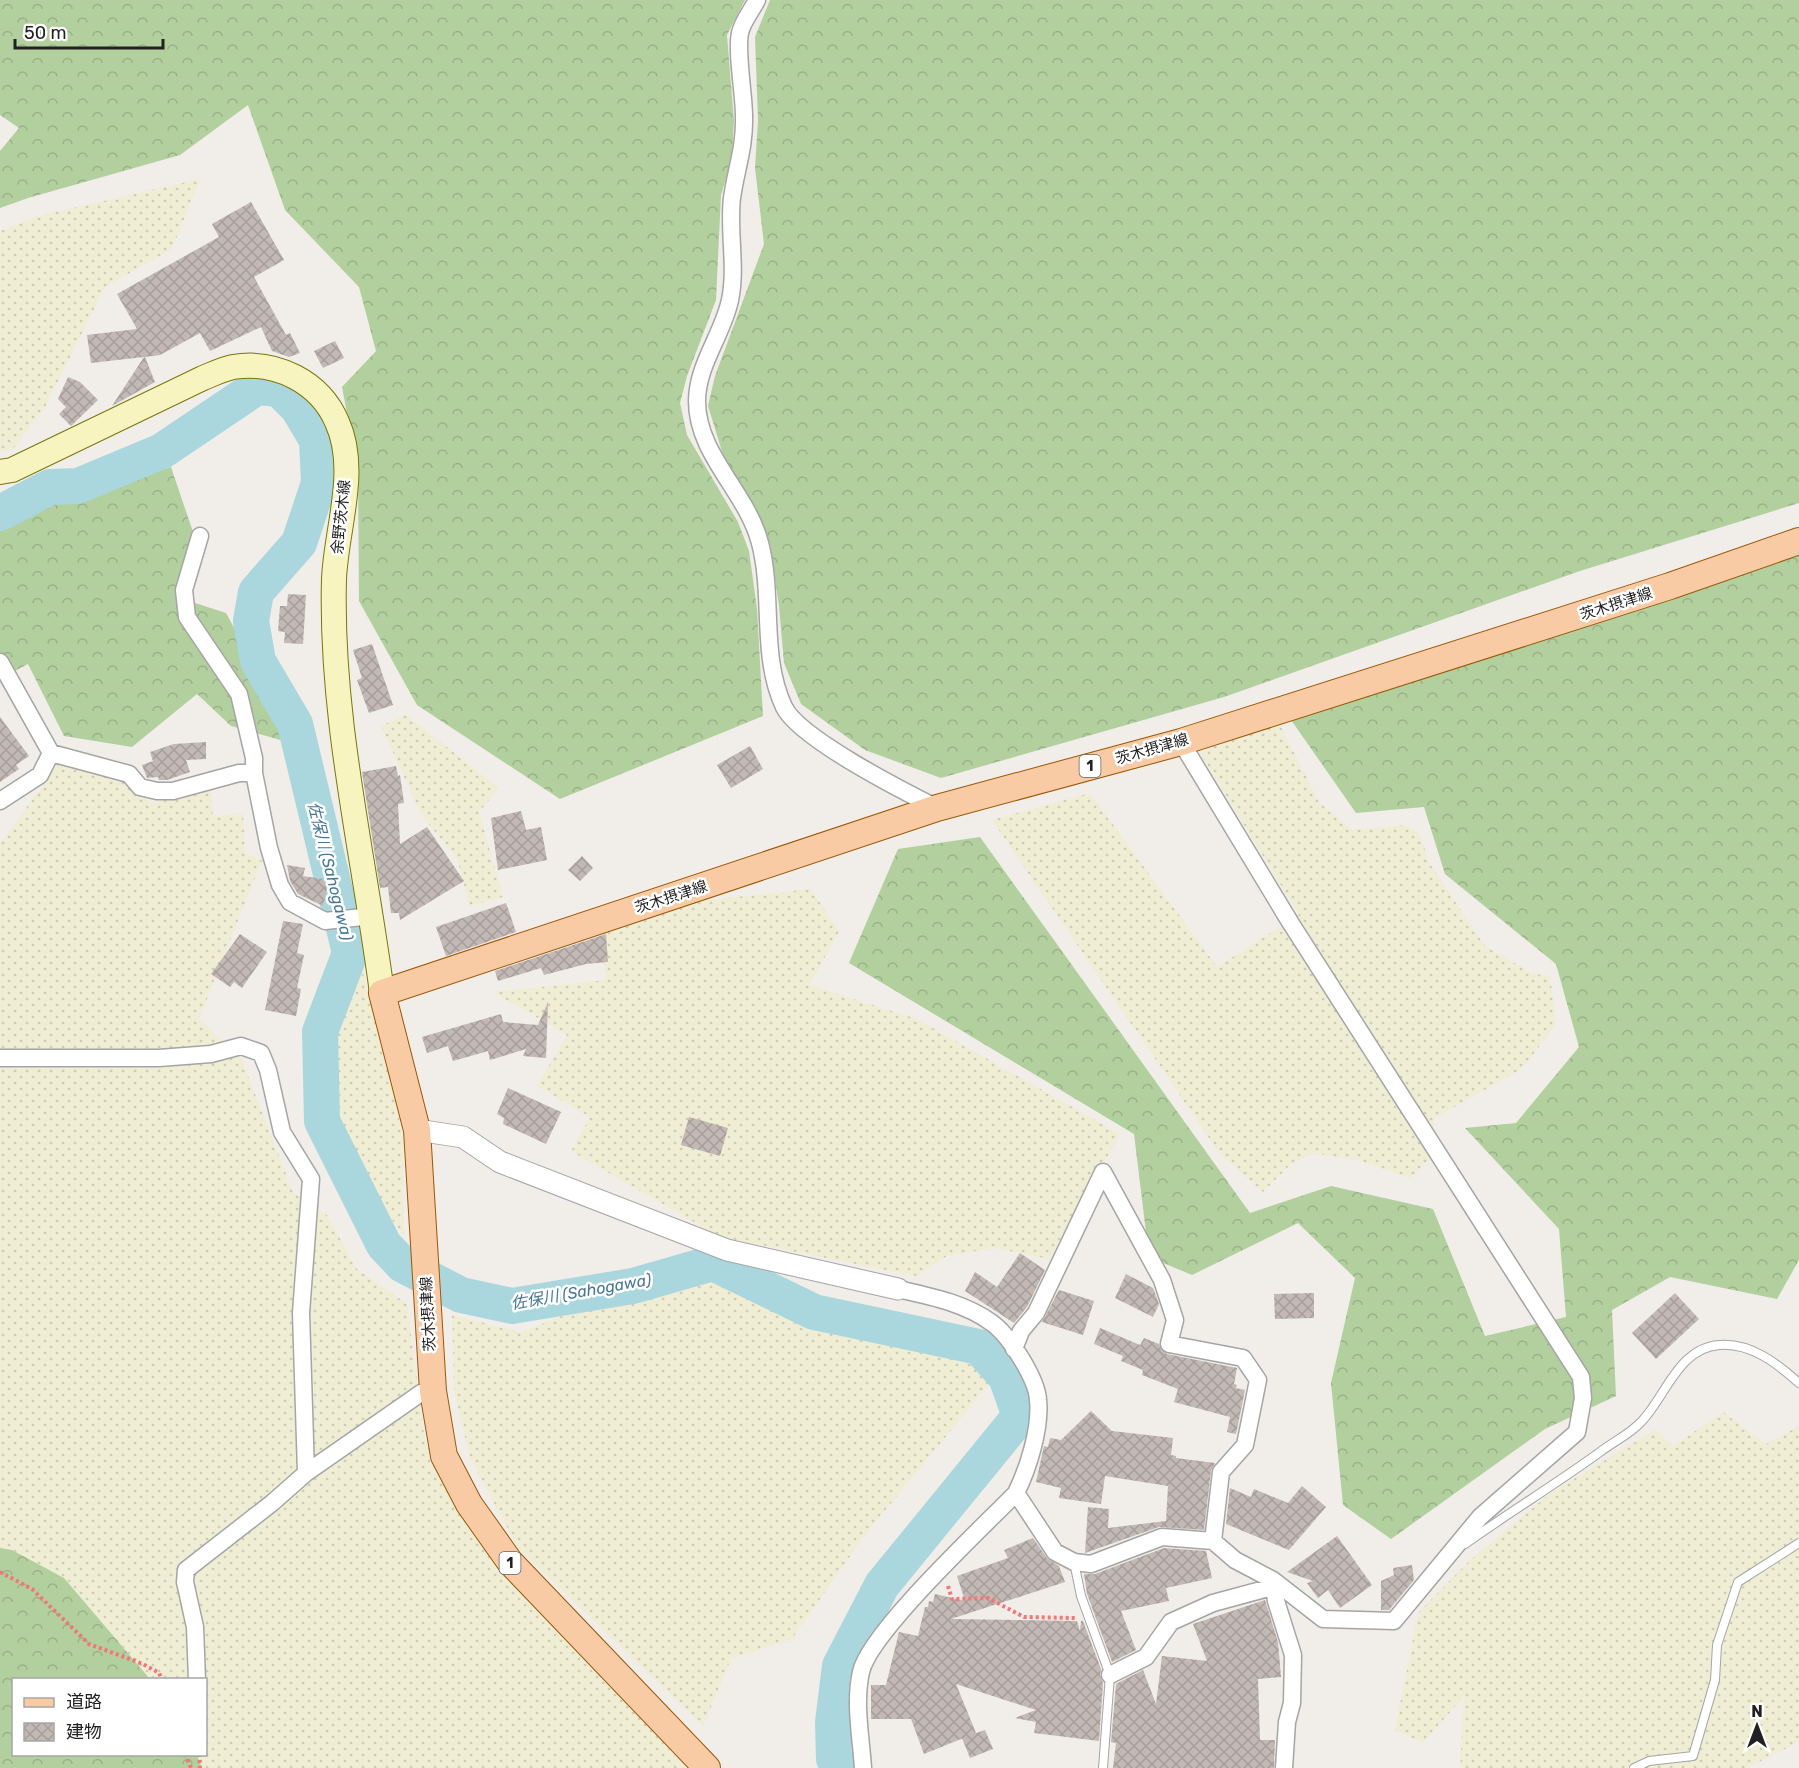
<svg xmlns="http://www.w3.org/2000/svg" width="1799" height="1768" viewBox="0 0 1799 1768" font-family="Rubik,'Noto Sans JP',sans-serif">
  <defs>
    <pattern id="farmland-dots" width="8" height="8" patternUnits="userSpaceOnUse" patternTransform="scale(1.5)"><rect width="8" height="8" fill="#efeed4"/><path d="M2 2h.1M6 6h.1" fill="none" stroke="#cdccb6" stroke-width="1.8" stroke-linecap="round"/></pattern>
    <pattern id="forest-crowns" width="20" height="18" patternUnits="userSpaceOnUse" patternTransform="scale(1.5)"><rect width="20" height="18" fill="#b2cf9e"/><path d="M2 6a3 3 0 1 1 6 0M12 15a3 3 0 1 1 6 0" fill="none" stroke="#99b188"/></pattern>
    <pattern id="building-cross-hatch" width="8" height="8" patternUnits="userSpaceOnUse" patternTransform="scale(1.5)"><rect width="8" height="8" fill="#c2b8b4"/><path d="M0 0l8 8M0 8l8-8" fill="none" stroke="#a69e9a"/></pattern>
  </defs>
  <rect width="100%" height="100%" fill="#f1ede8"/>
  <!-- farmland -->
  <path fill="url(#farmland-dots)" d="M200 179 172 249 105 287 45 407 13 449 0 451V231L38 216Z
    M406 715 499 788 479 812 503 897 470 906 457 859 421 814 381 726Z
    M1278 721 1319 802 1352 830 1407 825 1421 836 1428 861 1485 946 1534 974 1550 976 1556 1024 1523 1068 1435 1118 1428 1160 1410 1178 1360 1161 1313 1153 1291 1164 1263 1192 1220 1154 992 820 1090 793 1217 967 1299 915 1196 746Z
    M62 759 127 779 151 803 211 786 213 816 243 814 245 853 262 860 199 1019 241 1058 293 1192 327 1215 357 1269 407 1304 425 1441 477 1537 686 1768H202L197 1755 206 1754V1680L150 1679 64 1578 12 1550 0 1548V844Z
    M811 889 839 932 809 985 917 1019 1120 1134 1049 1259 994 1248 947 1256 916 1276 720 1237 571 1151 590 1117 537 1086 567 1035 493 992 606 980 599 912Z
    M361 966 384 1049 403 1137 404 1235 368 1191 333 1096 329 1057 353 968Z
    M711 1281 727 1283 792 1321 908 1348 962 1355 989 1384 864 1536 792 1639 731 1659 703 1726 518 1548 470 1458 454 1391 452 1315 521 1332 587 1306Z
    M1723 1412 1766 1444 1799 1426V1742L1747 1768H1460L1464 1696 1423 1743 1395 1730 1418 1613 1469 1561 1552 1492 1655 1430 1673 1446Z"/>
  <!-- forest -->
  <path fill="url(#forest-crowns)" d="M0 0H745L727 35 734 121 732 159 721 195 716 300 687 376 680 403 687 435 738 522 749 551 757 609 763 716 560 799 417 705 359 601 358 471 342 387 376 351 359 287 285 210 248 105 180 155 28 198 0 208V151L19 128 0 115Z
    M770 0H1799V503L1580 571 1224 697 941 778 865 750 801 704 784 663 779 606 770 544 724 458 708 406 715 376 764 244 755 168 758 120 755 37Z
    M171 467 194 535 180 598 226 613 298 745 231 726 197 694 132 747 64 736 28 664 0 679V514L20 511Z
    M1799 551V1260L1777 1299 1670 1277 1612 1310 1616 1396 1545 1429 1391 1539 1343 1505 1331 1383 1355 1278 1298 1223 1192 1275 1149 1257 1134 1134 849 963 898 849 980 837 1250 1213 1331 1186 1433 1209 1485 1336 1566 1317 1559 1229 1465 1128 1516 1123 1579 1047 1556 964 1445 874 1424 807 1356 813 1289 717Z
    M0 1548 12 1550 64 1578 150 1679 14 1680V1754L197 1755 202 1768H0Z"/>
  <g fill="none" stroke-linecap="round" stroke-linejoin="round">
    <!-- river -->
    <path stroke="#aad7dd" stroke-width="36" d="M0 513 50 487 78 486 162 451 257 387 279 389 298 408 317 440 319 483 299 543 256 592 251 621 258 661 295 724 350 953 320 1032 322 1121 384 1245 403 1265 461 1295 512 1306 633 1286 713 1263 814 1312 979 1347 1006 1377 1020 1416 882 1585 840 1666 833 1722 834 1759 843 1768"/>
  </g>
  <!-- building -->
  <path fill="url(#building-cross-hatch)" d="M251 202 284 260 254 277 286 335 290 333 300 353 289 357 272 351 261 327 210 351 200 333 160 355 145 357 155 382 112 406 144 357 91 363 87 335 137 329 117 294 219 237 212 224Z
    M335 341 344 358 323 368 314 351Z
    M68 377 80 382 98 400 71 426 59 414 66 407 58 399Z
    M288 594 306 595 303 644 284 643 285 632 278 631 280 606H287Z
    M372 644 393 705 369 713 357 680 362 678 353 650Z
    M0 717 29 756 16 765 19 769 0 782Z
    M206 742V759L186 760 190 772 167 780H159L158 777 147 778 142 765 153 761 150 752 174 744Z
    M750 746 763 769 731 788 717 765Z
    M396 766 398 776 400 775 404 803 398 804 400 844 427 827 464 881 400 920 399 913H391L388 887 380 888 362 772Z
    M521 811 526 830 541 827 547 860 498 870 491 818Z
    M582 856 593 868 580 881 568 870Z
    M287 865 305 868 303 876 323 879 327 888 323 906 298 894 290 881Z
    M506 903 516 932 446 956 436 927Z
    M283 921 303 924 297 953 304 955 297 988 301 989 296 1016 265 1010Z
    M240 934 267 952 242 988 234 982 230 987 211 974Z
    M606 934 608 962 586 964 544 975 541 968 498 981 495 971Z
    M548 1002 546 1058 523 1056 526 1049 490 1060 488 1051 453 1061 448 1046 427 1053 422 1037 501 1014 503 1022 538 1025Z
    M508 1088 561 1112 546 1144 503 1124 504 1118 497 1114Z
    M689 1117 728 1128 720 1156 681 1145Z
    M1020 1253 1045 1270 1027 1307 1014 1323 965 1291 975 1272 997 1287Z
    M1126 1274 1153 1288 1159 1304 1153 1317 1115 1298Z
    M1059 1290 1094 1301 1083 1335 1042 1322Z
    M1314 1293V1318L1275 1319 1274 1294Z
    M1675 1293 1699 1319 1656 1359 1632 1333Z
    M1100 1328 1140 1345 1144 1338 1159 1344 1162 1351 1167 1354 1237 1368 1234 1384 1237 1385 1236 1388 1245 1390 1236 1434 1227 1432 1230 1417 1174 1402 1178 1389 1142 1375 1143 1370 1121 1361 1123 1356 1094 1344Z
    M1091 1411 1112 1431 1173 1438 1171 1455 1176 1456V1458L1215 1463 1211 1471 1204 1530 1159 1527 1085 1553 1088 1507 1109 1509 1108 1528 1166 1521 1168 1486 1105 1476 1101 1504 1059 1498 1061 1488 1036 1482 1044 1446 1048 1447 1050 1438 1061 1440Z
    M1302 1486 1326 1507 1289 1550 1226 1524 1230 1488 1251 1497 1254 1489 1288 1503Z
    M1337 1536 1372 1585 1340 1608 1328 1590 1318 1598 1307 1583 1313 1581 1287 1572Z
    M1033 1538 1047 1558 1059 1566 1065 1582 951 1619 1077 1621 1080 1631 1081 1621H1083L1101 1669 1100 1675 1103 1683 1099 1741 1034 1733 1036 1722 1015 1718 1036 1710 956 1684 976 1733 924 1754 911 1719H871V1685H886L899 1632 918 1636 925 1607H928L929 1601 933 1602 935 1594 965 1601 957 1576 1008 1558 1004 1550Z
    M1164 1548 1206 1551 1212 1578 1166 1588 1169 1601 1121 1611 1136 1650 1112 1662 1087 1594 1084 1574H1095Z
    M1412 1565 1414 1580 1389 1610H1381V1581L1394 1575 1393 1568Z
    M1265 1600 1278 1642 1281 1677 1258 1679 1260 1740H1275L1274 1768H1113L1116 1743 1111 1742 1116 1684 1143 1670 1156 1704 1162 1656 1207 1661 1193 1624Z
    M985 1730 993 1749 970 1758 962 1738Z"/>
  <g fill="none" stroke-linecap="round" stroke-linejoin="round">
    <!-- service casing -->
    <g stroke="#a5a5a5" stroke-width="10">
      <path id="service" d="M1465 1544C1510 1512 1556 1484 1600 1452 1613 1442 1630 1434 1641 1422 1665 1398 1678 1348 1719 1345 1750 1342 1778 1364 1799 1383
        M1074 1562 1081 1596 1110 1675 1103 1768
        M1634 1768 1649 1761 1693 1756 1715 1680 1717 1645 1738 1582 1799 1543"/>
    </g>
    <!-- minor casing -->
    <g stroke="#a5a5a5" stroke-width="19">
      <path id="minor" d="M757 0C752 10 742 22 740 33 736 51 744 95 744 116 745 147 736 169 732 198 728 231 737 267 730 300 723 334 697 365 697 401 697 455 747 492 760 543 774 596 760 656 784 707 799 738 903 791 937 808
        M200 536 184 590 187 617 239 694 254 758V773L269 848 280 885 290 902 325 921 372 916
        M0 662 51 753 40 775 0 801
        M51 753 129 774 140 787 157 791H173L239 773H254
        M0 1058H159L211 1054 241 1046 261 1053 268 1070 282 1132 311 1179 301 1313 306 1473
        M1014 1349 1021 1331 1036 1313 1103 1172 1162 1280 1175 1320 1169 1344 1243 1358 1258 1380 1245 1445 1221 1472 1213 1541 1235 1560 1273 1580 1323 1619 1394 1621 1480 1517 1577 1432 1583 1398 1581 1377 1290 922 1181 742
        M1016 1493 1055 1552 1074 1562 1091 1564 1162 1537 1213 1541
        M1273 1580 1276 1601 1293 1655 1292 1703 1287 1722 1284 1768
        M1110 1675 1146 1657 1171 1622 1213 1603 1276 1586
        M197 1680 195 1627 185 1582 186 1570 272 1503 306 1473 421 1393 433 1391
        M863 1768C861 1737 854 1703 861 1672 869 1633 983 1527 1016 1493 1028 1469 1041 1428 1038 1400 1037 1379 1009 1335 992 1323 965 1303 929 1296 898 1289"/>
    </g>
    <!-- tertiary casing -->
    <g stroke="#a5a5a5" stroke-width="23">
      <path id="tertiary" d="M417 1130 463 1137 500 1162 727 1250 898 1289"/>
    </g>
    <!-- secondary casing -->
    <g stroke="#787708" stroke-width="26">
      <path id="secondary" d="M0 472 12 470 203 378C213 374 223 369 233 367 276 360 320 382 337 422 359 470 336 529 334 579 330 718 364 855 382 993"/>
    </g>
    <!-- primary casing -->
    <g stroke="#9a5704" stroke-width="28">
      <path id="primary" d="M707 1768 510 1562 469 1504 444 1456 433 1391 417 1130 382 993 937 808 1181 742 1670 586 1799 541"/>
    </g>
    <!-- path -->
    <path stroke="#f67476" stroke-width="4" stroke-dasharray="3 3" stroke-linecap="butt" d="M0 1572 32 1589 89 1644 143 1664 159 1673 162 1680
      M948 1586 952 1599 988 1598 1024 1617 1075 1618
      M185 1754 191 1768
      M199 1754 200 1768"/>
    <!-- service -->
    <use href="#service" stroke="#fff" stroke-width="8"/>
    <!-- minor -->
    <use href="#minor" stroke="#fff" stroke-width="16"/>
    <!-- tertiary -->
    <use href="#tertiary" stroke="#fff" stroke-width="21"/>
    <!-- secondary -->
    <use href="#secondary" stroke="#f8f4bf" stroke-width="24"/>
    <!-- primary -->
    <use href="#primary" stroke="#f9cba5" stroke-width="26"/>
  </g>
  <g text-anchor="middle" stroke-width="5" stroke-linejoin="round" paint-order="stroke">
    <!-- shield labels -->
    <g fill="#fff" stroke="#646464" stroke-width="1.5">
      <rect x="1079.5" y="755" width="21" height="22" rx="4.5"/>
      <rect x="499.5" y="1552" width="21" height="22" rx="4.5"/>
    </g>
    <g font-size="14" font-weight="bold" fill="#212121">
      <text x="1090" y="771">1</text>
      <text x="510" y="1568">1</text>
    </g>
    <!-- street labels -->
    <g font-size="15" fill="#212121" stroke="#fff">
      <text transform="translate(341 517) rotate(-84)" y="5">余野茨木線</text>
      <text transform="translate(1616 604) rotate(-18)" y="5">茨木摂津線</text>
      <text transform="translate(1152 749) rotate(-16)" y="5">茨木摂津線</text>
      <text transform="translate(671 897) rotate(-18)" y="5">茨木摂津線</text>
      <text transform="translate(428 1314) rotate(-93)" y="5">茨木摂津線</text>
    </g>
    <!-- water labels -->
    <g font-size="16" font-style="italic" fill="#467897" stroke="#fff">
      <text transform="translate(331 871) rotate(76)" y="6">佐保川 (Sahogawa)</text>
      <text transform="translate(581 1291) rotate(-10)" y="6">佐保川 (Sahogawa)</text>
    </g>
  </g>
  <!-- legend -->
  <rect x="12" y="1678" width="195" height="78" fill="#ffffff" stroke="#a6a6a6" stroke-width="1.5"/>
  <rect x="24" y="1698" width="30" height="9" fill="#f9cba5" stroke="#a6a6a6" stroke-width="1.5"/>
  <text x="66" y="1708" font-size="18" fill="#212121">道路</text>
  <rect x="24" y="1723" width="30" height="18" fill="url(#building-cross-hatch)" stroke="#a6a6a6" stroke-width="1.5"/>
  <text x="66" y="1738" font-size="18" fill="#212121">建物</text>
  <!-- north arrow -->
  <g transform="translate(1757 1726)" stroke="#ffffff" stroke-width="4.5" paint-order="stroke">
  <path d="M0-4.5L10 22L0 15L-10 22Z" fill="#212121"/>
  <text y="-9" font-size="16" font-weight="bold" text-anchor="middle" fill="#212121">N</text>
  </g>
  <!-- scale -->
  <path d="M15 39v9h148v-9" fill="none" stroke="#212121" stroke-width="3"/>
  <text x="24" y="39" font-size="18" fill="#212121" stroke="#ffffff" stroke-width="4.5" paint-order="stroke">50 m</text>
</svg>
